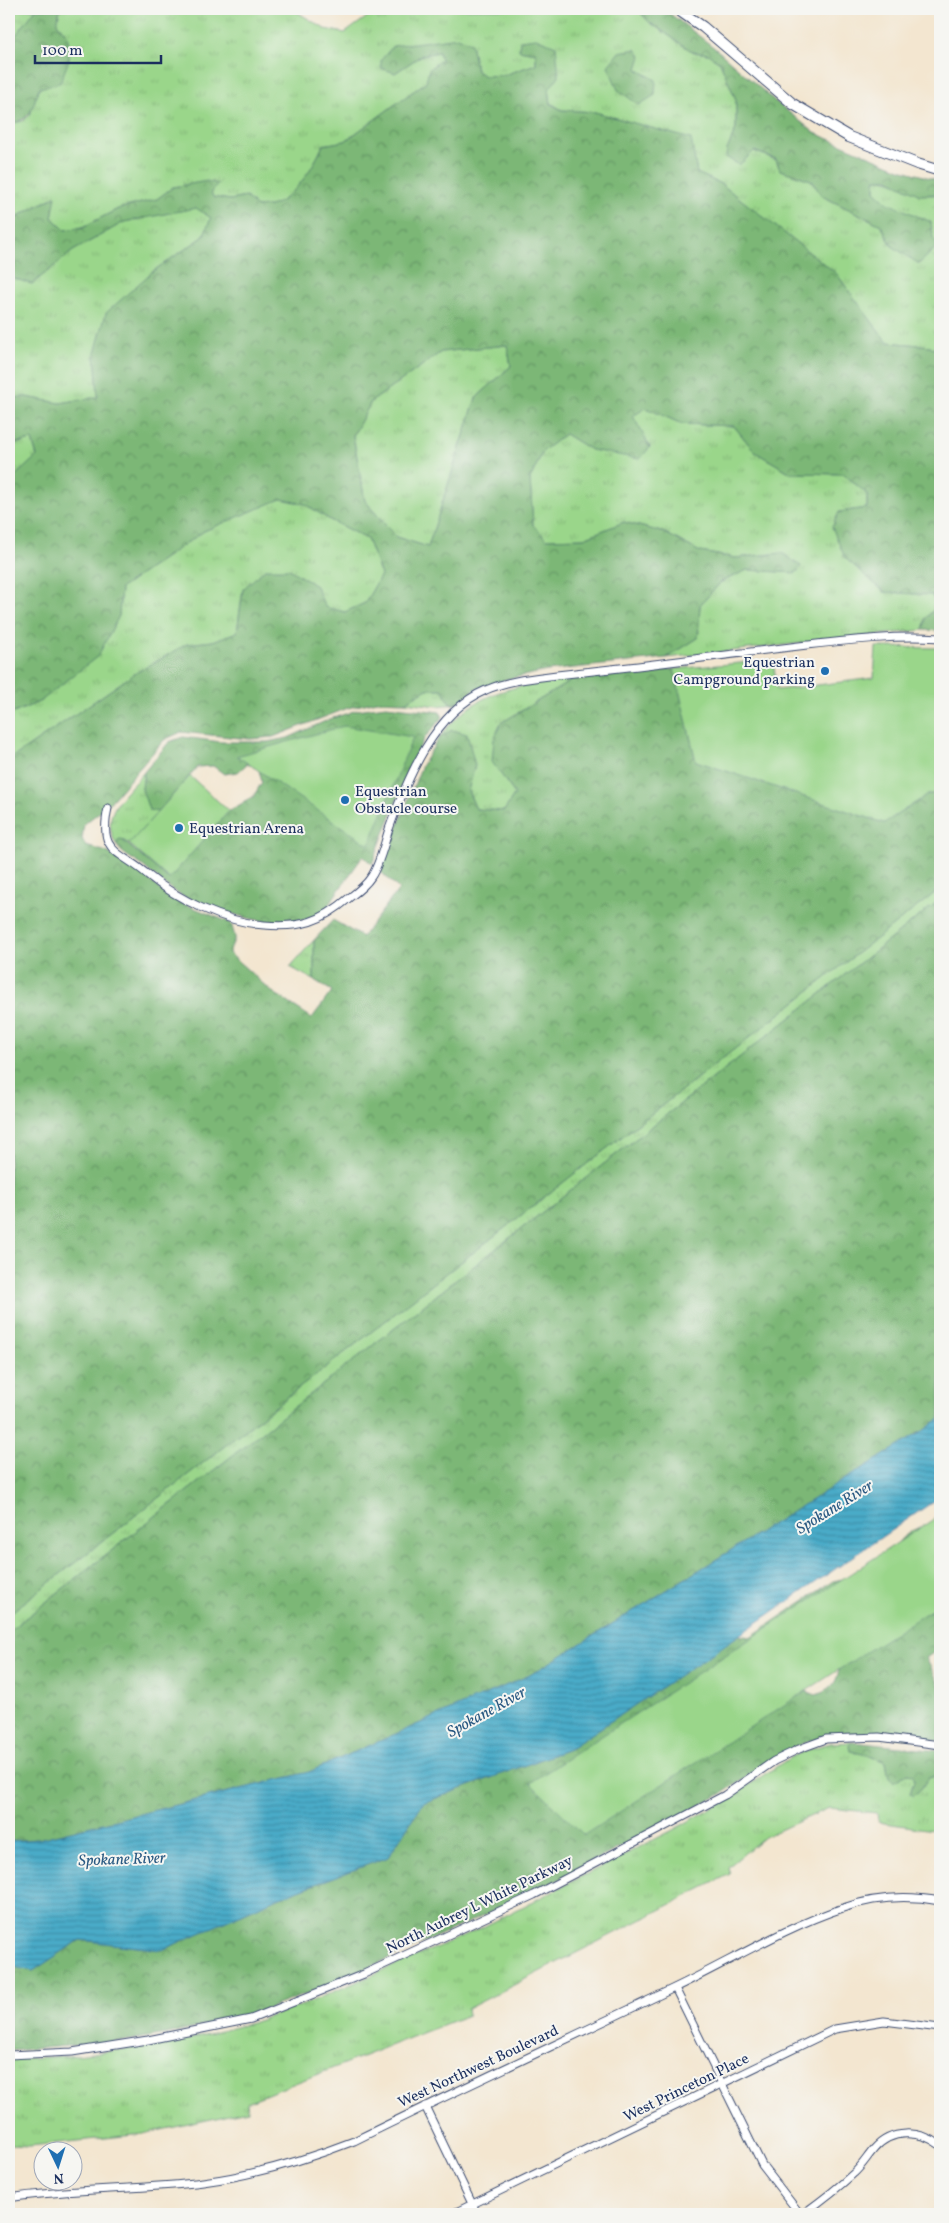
<svg xmlns="http://www.w3.org/2000/svg" width="949" height="2223" viewBox="0 0 949 2223" font-family="Vollkorn,serif">
  <defs>
    <pattern id="grass-tufts" width="24" height="20" patternUnits="userSpaceOnUse" patternTransform="scale(1.25)"><rect width="24" height="20" fill="#9ad68a"/><path d="M3 7l-1-3M5 7V3M7 7l1-3M15 17l-1-3M17 17v-4M19 17l1-3" fill="none" stroke="#84b87a"/></pattern>
    <pattern id="forest-crowns" width="20" height="18" patternUnits="userSpaceOnUse" patternTransform="scale(1.25)"><rect width="20" height="18" fill="#7bb776"/><path d="M2 6a3 3 0 1 1 6 0M12 15a3 3 0 1 1 6 0" fill="none" stroke="#649564"/></pattern>
    <pattern id="water-rules" width="6" height="5" patternUnits="userSpaceOnUse" patternTransform="scale(1.25)"><rect width="6" height="5" fill="#49abc8"/><path d="M0 2.5h6" fill="none" stroke="#3c8ca6"/></pattern>
  </defs>
  <rect width="100%" height="100%" fill="#f6f6f2"/>
  <filter id="ink" filterUnits="userSpaceOnUse"><feTurbulence type="fractalNoise" baseFrequency=".02" numOctaves="2"/><feDisplacementMap in="SourceGraphic" scale="10" xChannelSelector="R" yChannelSelector="G"/><feConvolveMatrix kernelMatrix="1 2 1 2 8 2 1 2 1" color-interpolation-filters="sRGB"/></filter>
  <filter id="wash" filterUnits="userSpaceOnUse"><feTurbulence type="fractalNoise" baseFrequency=".0096" numOctaves="4" result="noise"/><feDisplacementMap in="SourceGraphic" scale="20" xChannelSelector="R" yChannelSelector="G"/><feGaussianBlur stdDeviation="1.12" result="paint"/><feColorMatrix in="noise" values="0 0 0 0 0 0 0 0 0 0 0 0 0 0 0 0 0 1.4 0 .05"/><feComposite in="paint" operator="in"/></filter>
  <g filter="url(#wash)">
    <rect width="100%" height="100%" fill="#f3e6d0"/>
    <!-- grass -->
    <path fill="url(#grass-tufts)" stroke="#5a8274" d="M9 9H36L16 36 9 31Z
      M60 9H292L325 29 345 33 378 9H637L649 22 693 52 708 54 720 62 736 100V129L727 150 739 165 754 151 776 160 780 170 811 180 822 196 881 225 892 246 933 239 931 222 887 203 875 191V179C902 178 913 200 940 194V352L930 346 887 342 835 273 721 184 697 173 690 139 595 112 562 110 551 103 549 89 556 46 519 50 536 53V64L504 75 484 76 476 70 471 43 393 46 395 73 422 55 439 52 441 60 429 69 426 82 345 141 323 145C314 166 295 197 273 205 268 207 262 206 257 207L246 197 230 200 212 197 211 192 173 187 157 199 118 209 83 227 65 230 52 218 55 196 9 221V124L23 121 30 115 39 88 68 36 57 23Z
      M196 207 211 218 203 237 153 271 95 353 99 397 60 403 26 397 9 398V277L32 284 73 251 124 222Z
      M507 345 511 366 476 398 428 547 396 537 365 501 353 435 371 402 441 352Z
      M646 408 682 424 734 426 755 452 791 473 844 474 867 494V508L839 512 884 592 932 595 937 606 926 618 923 630 666 658 698 638 700 605 721 582 747 570 796 573 782 553 735 558 700 552 665 533 624 522 584 538 547 539 533 525 530 479 543 451 565 434 591 450 650 447 632 415Z
      M32 440 37 457 14 477 9 480V445Z
      M281 498 305 504 330 520 367 539 381 575 365 603 345 612 243 589 237 632 213 641 187 644 134 674 9 760V715L41 701 119 616 121 588 204 531Z
      M574 679 501 723 506 782 515 794 504 811 476 809 468 791 475 765 452 730 439 738C477 688 515 686 574 679Z
      M427 689H442L450 703 456 704 438 706 405 702Z
      M144 772 142 789 149 809 158 812 129 844 121 839 118 840 117 846C98 813 124 796 144 772Z
      M940 889V900L9 1631V1614Z
      M314 940V980L290 967Z
      M852 1742 849 1745 850 1751 867 1755 886 1762 889 1778 907 1774 913 1775 914 1781 910 1794 921 1789 928 1778 940 1775V1831L878 1822 877 1813 829 1808 764 1837 728 1867 730 1874 467 2009 468 2015 247 2102 248 2111 143 2134 30 2146 9 2145V2059L69 2056 174 2043 251 2023 303 2005 479 1929 673 1830 726 1800 791 1757 813 1748 831 1743Z"/>
    <!-- forest -->
    <path fill="url(#forest-crowns)" stroke="#4b736a" fill-rule="evenodd" d="M9 9V31L16 35 36 9H60L57 23 68 36 69 60 60 83 39 88C31 110 33 119 9 124Z
      M637 9H664L716 49 775 101 815 133 900 169 940 181 939 194 920 195 888 179H875V191L888 203 931 222 933 239 939 245 919 264 892 246 881 225 822 196 811 180 780 170 776 159 754 151 739 165 726 157 727 150 736 129V100L720 62 708 54 693 52 649 22Z
      M458 37 471 43 476 70 484 76 504 75 536 64V53L519 50 520 40 536 38 556 46 559 76 549 89 551 104 562 110 595 112 691 139 697 173 721 184 836 273 887 342 930 346 940 352V631L923 630 926 618 937 606 932 595 884 592 845 558 832 527 839 512 867 508V494L844 474 791 473 755 452 734 426 682 424 646 408 633 416 650 447 640 459 591 450 565 434 543 451 530 479 533 525 547 539 584 538 624 522 665 533 700 552 735 558 782 553 801 566 796 573 747 570 721 582 700 605 698 638 666 658 547 671 512 678 476 689 456 704 450 703 442 689H427L405 702 377 701 348 708 273 737 250 739 181 732 164 740 106 807 84 824 82 839 86 846 107 852 120 860 141 873 170 898 231 923 235 937 229 953 271 991 312 1018 332 991 314 980V940L333 920 362 937 399 889 380 871 422 765 439 738 452 730 467 734 475 765 468 791 476 809 504 811 515 794 492 762 494 739 501 723 574 679 674 669 696 761 884 823 929 794 940 793V889L9 1614V760L134 674 187 644 213 641 237 632 243 589 265 569H289L316 586 325 607 345 612 365 603 381 575 367 539 330 520 305 504 281 499 204 531 121 588 119 616 98 656 41 701 9 715V480L14 477 37 456 32 440 9 445V398L26 397 60 403 98 397 95 353 106 313 153 271 203 237 211 218 196 208 124 222 73 251 32 284 9 277V221L56 196 52 218 65 230 83 227 118 209 157 199 173 187 207 181 218 184 211 192 213 197 230 200 246 197 257 207C262 206 268 207 273 205 295 197 314 166 323 145L345 141 426 82 429 69 441 60 439 52 422 55 395 73 381 68V60L393 46ZM507 345 511 366 476 398 428 547 396 537 365 501 353 436 371 402 441 352Z
      M636 49 641 56 637 69 656 80 655 95 639 105 618 90 608 66 619 52Z
      M386 706 440 712 443 717 426 736 413 759 372 864 363 856 322 914C285 931 246 919 209 906 200 902 189 900 180 895 167 887 156 877 144 867 134 859 124 856 117 846L118 840 121 839 169 879 229 811 253 797 262 782 258 767 250 761 238 772 224 774 213 766 197 767 158 812 149 810 142 789 144 772 169 742 183 737 221 742H267L288 738 330 719 357 710Z
      M940 900V1418L926 1429 530 1675 309 1772 39 1839 9 1841V1631Z
      M938 1521 798 1688 816 1695C837 1688 838 1678 841 1657L940 1606V1648L926 1658 940 1686V1741L854 1734 826 1737 806 1742 787 1751 718 1796 533 1893 321 1989 258 2012 183 2031 124 2041 9 2051V1966L33 1971 80 1940 162 1950 275 1899 388 1857 423 1803 569 1749 739 1635 750 1637 833 1581 847 1578 893 1549 902 1538 913 1530Z
      M852 1742 940 1751V1775L928 1778 921 1789 913 1796 910 1794 914 1781 913 1775 907 1774 893 1782 889 1778 886 1762 867 1755 850 1751 849 1745Z"/>
    <!-- park -->
    <path fill="#9ad68a" stroke="#5a8274" d="M876 647 940 648V793L929 794 884 823 696 761 674 669 773 660 777 690 874 678Z
      M344 726 413 737 369 845 237 756Z
      M190 776 229 811 169 879 129 844Z
      M940 1515V1604L584 1835 530 1783Z"/>
    <!-- water -->
    <path fill="url(#water-rules)" stroke="#326d93" d="M940 1418V1497L716 1651 569 1749 423 1803 388 1857 275 1899 162 1950 80 1940 33 1971 9 1966V1841L39 1839 309 1772 530 1675 926 1429Z"/>
  </g>
  <g filter="url(#ink)">
    <g fill="none" stroke-linecap="round" stroke-linejoin="round">
      <!-- minor casing -->
      <g stroke="#3b4a6f" stroke-width="9">
        <path id="minor" d="M108 808C98 854 119 850 148 875 178 900 225 922 264 925 301 928 321 922 349 898 357 892 366 885 371 877 380 864 384 844 389 829 407 779 434 712 486 690 508 680 534 678 557 675 584 672 611 669 638 666 695 659 751 652 807 645 852 640 895 635 940 638
          M675 1988 762 2165 800 2214
          M9 2055 72 2052 148 2040 251 2019 364 1974 534 1895 725 1795 774 1761 799 1749 826 1739 879 1737 940 1745
          M425 2106 477 2214
          M9 2198C73 2188 139 2190 203 2182 256 2175 305 2160 354 2141 459 2089 566 2040 672 1989 729 1962 783 1928 843 1908 874 1897 908 1895 940 1901
          M452 2214 835 2029 884 2021 940 2028
          M803 2214C821 2201 838 2188 854 2173 862 2166 867 2157 874 2149 891 2129 920 2130 940 2145"/>
      </g>
      <!-- secondary casing -->
      <g stroke="#3b4a6f" stroke-width="12">
        <path id="secondary" d="M677 9 703 27 793 104 849 137 917 164 940 171"/>
      </g>
      <!-- minor -->
      <use href="#minor" stroke="#fff" stroke-width="7"/>
      <!-- secondary -->
      <use href="#secondary" stroke="#fff" stroke-width="10"/>
    </g>
  </g>
  <!-- markers -->
  <g fill="#1f6fb2" stroke="#f6f6f2" stroke-width="2">
    <circle cx="825" cy="671" r="5"/>
    <circle cx="345" cy="800" r="5"/>
    <circle cx="179" cy="828" r="5"/>
  </g>
  <g text-anchor="middle" stroke-width="4" stroke-linejoin="round" paint-order="stroke">
    <!-- poi labels -->
    <g font-size="15" fill="#1b2f5e" stroke="#f6f6f2" text-anchor="start">
      <text x="815" y="667" text-anchor="end">Equestrian<tspan x="815" dy="17">Campground parking</tspan></text>
      <text x="355" y="796">Equestrian<tspan x="355" dy="17">Obstacle course</tspan></text>
      <text x="189" y="833">Equestrian Arena</text>
    </g>
    <!-- street labels -->
    <g font-size="15" fill="#1b2f5e" stroke="#f6f6f2">
      <text transform="translate(479 1904) rotate(-26)" y="5">North Aubrey L White Parkway</text>
      <text transform="translate(478 2066) rotate(-25)" y="5">West Northwest Boulevard</text>
      <text transform="translate(686 2087) rotate(-26)" y="5">West Princeton Place</text>
    </g>
    <!-- water labels -->
    <g font-size="16" font-style="italic" fill="#2b5a83" stroke="#f6f6f2">
      <text transform="translate(834 1506) rotate(-32)" y="6">Spokane River</text>
      <text transform="translate(486 1711) rotate(-29)" y="6">Spokane River</text>
      <text transform="translate(122 1858) rotate(-2)" y="6">Spokane River</text>
    </g>
  </g>
  <!-- margin -->
  <rect width="949" height="2223" fill="none" stroke="#f6f6f2" stroke-width="30"/>
  <!-- north arrow -->
  <g transform="translate(58 2166) rotate(176)"><circle r="24" fill="#f6f6f2" stroke="#9ea6b7"/>
  <path d="M0-4L9 19L0 12L-9 19Z" fill="#1f6fb2"/>
  <text y="-8" font-size="14" font-weight="bold" text-anchor="middle" fill="#1b2f5e">N</text>
  </g>
  <!-- scale -->
  <path d="M35 55v8h126v-8" fill="none" stroke="#1b2f5e" stroke-width="2.5"/>
  <text x="42" y="55" font-size="15" fill="#1b2f5e" stroke="#f6f6f2" stroke-width="4" paint-order="stroke">100 m</text>
</svg>
